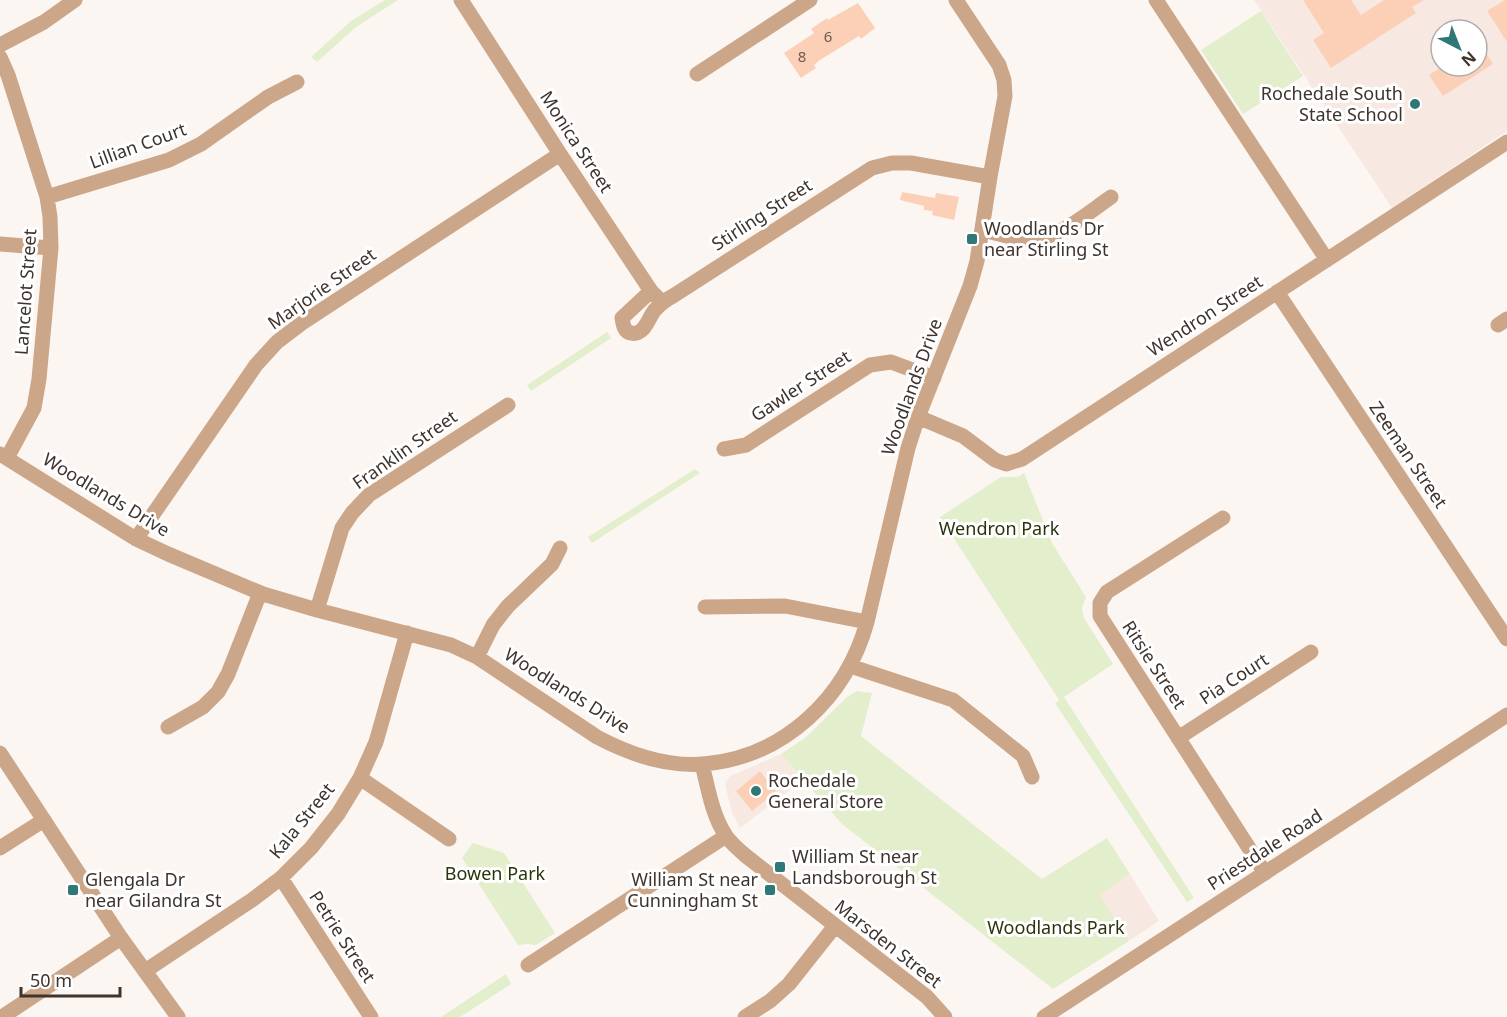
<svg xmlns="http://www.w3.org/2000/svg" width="1507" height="1017" viewBox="0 0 1507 1017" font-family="'Noto Sans',sans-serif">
  <rect width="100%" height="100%" fill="#fcf6f3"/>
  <!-- built -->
  <path fill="#f7e9e1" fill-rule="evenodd" d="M1254 0H1507V131L1392 208ZM1441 30H1477V66H1441Z
    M781 754 803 780 740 828 732 813 725 784 730 776Z
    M1130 874 1159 921 1129 941 1098 895Z"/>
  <!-- green -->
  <path fill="#e2eecc" d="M385 0H398L356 27 317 62 311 57 351 21Z
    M1261 11 1303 76 1243 114 1201 50Z
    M607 332 611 338 531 391 527 385Z
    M695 469 700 473 592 543 588 537Z
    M1024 473 1052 543 1086 597 1082 608 1084 618 1113 664 1064 697 1194 898 1187 902 1055 703 1059 700 940 517 1001 477H1018Z
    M857 691 872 693 861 736 1042 879 1107 838 1130 874 1099 895 1129 941 1053 989 842 824 781 754 805 738 847 697Z
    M473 843 504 853 555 933 536 945 528 944 518 945 462 858Z
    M506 974 511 984 460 1017H441Z"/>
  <!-- building -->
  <path fill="#fccfb7" d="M1303 0H1351L1361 15 1384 0H1424L1412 7 1416 13 1331 68 1313 40 1324 33Z
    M1505 0H1507V42L1487 11Z
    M858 3 875 28 861 39 859 36 820 60 814 65 816 68 801 78 784 53 814 33 811 29 827 18 828 20Z
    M1477 38 1493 64 1443 96 1429 75 1443 66H1477Z
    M902 192 935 198 936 193 959 197 954 220 932 215 933 211 924 210V206L900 200Z
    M760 771 776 792 752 811 736 791Z"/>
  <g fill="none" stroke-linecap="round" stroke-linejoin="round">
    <!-- minor -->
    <path stroke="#cca688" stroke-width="15" d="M461 0 560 154 651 291 658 298
      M1156 0 1327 260
      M0 45 44 22 75 0
      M0 57 8 75 47 197 50 217 51 248 39 379 34 408 7 458
      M697 74 810 0
      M47 197 169 160 201 144 268 97 297 82
      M982 230C997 233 1013 239 1028 240 1056 241 1089 212 1111 197
      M0 244 51 248
      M651 291 622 318C623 324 624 332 631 333 644 336 648 319 654 311 660 304 665 300 673 296L872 168 892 163H911L990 177
      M1277 292 1507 639
      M1498 325 1507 319
      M918 417 963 436 995 460 1006 464 1022 459 1507 142
      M724 449 746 445 870 365 891 362 934 378
      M0 454 136 539 168 554 263 594 317 610 451 645 477 657 597 737C629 754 667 767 704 764 784 757 846 698 867 622L908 448 918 417 970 286 977 261 990 177 1005 96 1004 80 999 65 956 0
      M1223 518 1107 592 1100 603V616L1265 873
      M136 539 256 365 277 342 302 323 560 154
      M705 607 785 606 867 622
      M317 610 342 528 352 513 369 495 508 405
      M477 657 493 625 508 606 552 564 560 548
      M850 666 953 700 1023 756 1032 777
      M168 727 203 707 218 692 228 674 260 593
      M1178 738 1311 652
      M702 764C708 788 712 815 726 836 731 843 739 850 746 856L927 997 945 1017
      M360 778 449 839
      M0 848 44 820
      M281 878 371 1017
      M528 965 726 836
      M145 971 252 900 281 878 311 848 338 814 360 778 376 742 407 633
      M2 1017 121 938
      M745 1017 770 1001 789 984 835 926"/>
    <!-- tertiary -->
    <path stroke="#cca688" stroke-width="15" d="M0 753 121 938 178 1017
      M1044 1017 1507 715"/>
  </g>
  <!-- markers -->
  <g fill="#2e7878" stroke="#fff" stroke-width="2">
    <circle cx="1415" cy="104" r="6"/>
    <rect x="966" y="233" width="12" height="12" rx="3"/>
    <circle cx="756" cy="791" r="6"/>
    <rect x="774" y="861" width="12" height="12" rx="3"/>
    <rect x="67" y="884" width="12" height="12" rx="3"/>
    <rect x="764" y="884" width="12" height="12" rx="3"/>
  </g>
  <g text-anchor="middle" stroke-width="6" stroke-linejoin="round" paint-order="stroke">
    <!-- number labels -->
    <g font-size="15" fill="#6e5a50">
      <text x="828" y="42">6</text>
      <text x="802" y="62">8</text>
    </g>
    <!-- poi labels -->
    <g font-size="18" fill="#3e332d" stroke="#fff" text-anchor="start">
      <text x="1403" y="100" text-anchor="end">Rochedale South<tspan x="1403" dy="21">State School</tspan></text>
      <text x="984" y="235">Woodlands Dr<tspan x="984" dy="21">near Stirling St</tspan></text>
      <text x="768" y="787">Rochedale<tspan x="768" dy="21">General Store</tspan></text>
      <text x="792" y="863">William St near<tspan x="792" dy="21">Landsborough St</tspan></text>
      <text x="85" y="886">Glengala Dr<tspan x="85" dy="21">near Gilandra St</tspan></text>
      <text x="758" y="886" text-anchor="end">William St near<tspan x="758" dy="21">Cunningham St</tspan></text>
    </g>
    <!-- street labels -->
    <g font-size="18" fill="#3e332d" stroke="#fff">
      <text transform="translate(576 142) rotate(57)" y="6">Monica Street</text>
      <text transform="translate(138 146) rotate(-20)" y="6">Lillian Court</text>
      <text transform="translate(762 215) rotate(-33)" y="6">Stirling Street</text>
      <text transform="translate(322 289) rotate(-35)" y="6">Marjorie Street</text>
      <text transform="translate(26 292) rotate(-86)" y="6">Lancelot Street</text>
      <text transform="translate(1205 316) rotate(-33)" y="6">Wendron Street</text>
      <text transform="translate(801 386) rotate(-33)" y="6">Gawler Street</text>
      <text transform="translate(912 387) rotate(-70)" y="6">Woodlands Drive</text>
      <text transform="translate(405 450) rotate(-35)" y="6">Franklin Street</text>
      <text transform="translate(1408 455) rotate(56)" y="6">Zeeman Street</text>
      <text transform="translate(106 495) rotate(31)" y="6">Woodlands Drive</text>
      <text transform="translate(1154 665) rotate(57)" y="6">Ritsie Street</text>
      <text transform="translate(1234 679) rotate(-33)" y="6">Pia Court</text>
      <text transform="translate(567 691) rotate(32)" y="6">Woodlands Drive</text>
      <text transform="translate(302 821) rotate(-51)" y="6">Kala Street</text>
      <text transform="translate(1265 850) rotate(-33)" y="6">Priestdale Road</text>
      <text transform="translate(342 937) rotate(57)" y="6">Petrie Street</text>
      <text transform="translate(888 944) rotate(38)" y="6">Marsden Street</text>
    </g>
    <!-- park labels -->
    <g font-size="18" fill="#2a340b" stroke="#fff">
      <text x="999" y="535">Wendron Park</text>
      <text x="495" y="880">Bowen Park</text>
      <text x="1056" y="934">Woodlands Park</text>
    </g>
  </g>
  <!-- north arrow -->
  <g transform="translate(1459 48) rotate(138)"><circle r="28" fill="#ffffff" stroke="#b2adab" stroke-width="1.5"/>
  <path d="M0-4.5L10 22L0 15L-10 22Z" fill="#2e7878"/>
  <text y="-9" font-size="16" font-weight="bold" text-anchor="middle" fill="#3e332d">N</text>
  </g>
  <!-- scale -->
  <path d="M21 987v9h99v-9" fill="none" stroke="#3e332d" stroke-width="3"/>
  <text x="30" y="987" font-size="18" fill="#3e332d" stroke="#ffffff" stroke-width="4.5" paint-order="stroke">50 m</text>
</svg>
